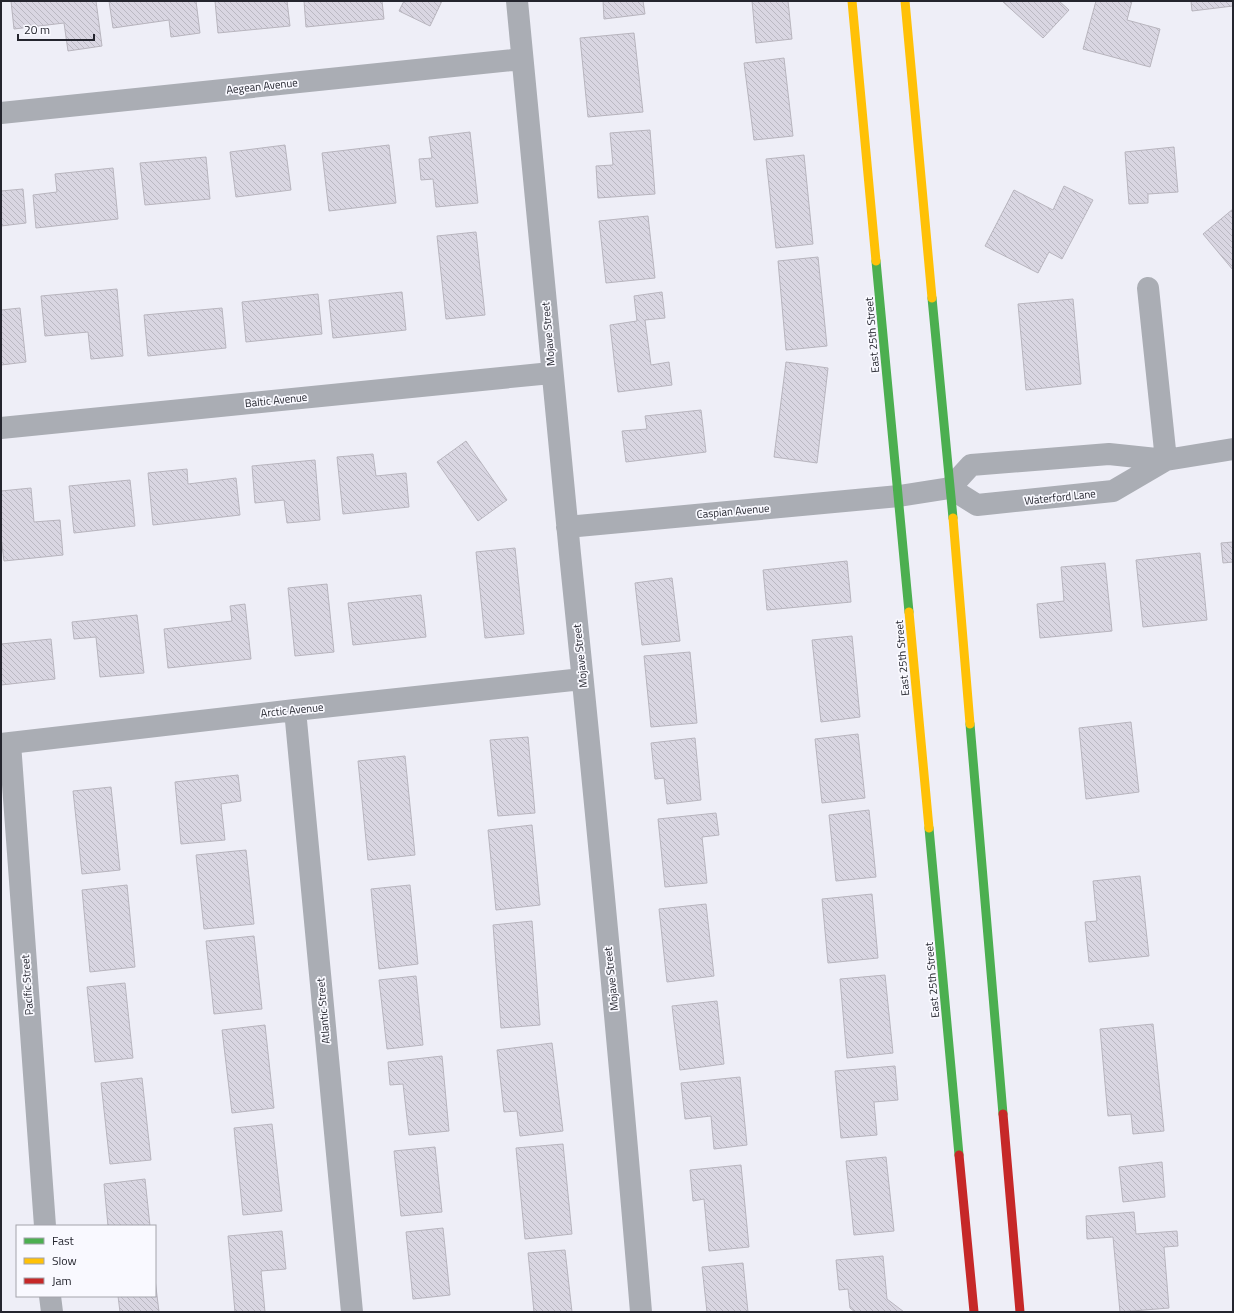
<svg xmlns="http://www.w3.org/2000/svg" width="1234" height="1313" viewBox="0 0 1234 1313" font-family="'Titillium Web',sans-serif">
  <defs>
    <pattern id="building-back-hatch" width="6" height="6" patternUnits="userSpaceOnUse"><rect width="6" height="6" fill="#d9d6e2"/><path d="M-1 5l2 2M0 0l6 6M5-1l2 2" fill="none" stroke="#bab8c2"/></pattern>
  </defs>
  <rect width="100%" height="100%" fill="#eeeef7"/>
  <!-- building -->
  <path fill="url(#building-back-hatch)" stroke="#b8b5be" d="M11 1H96L102 46 68 51 64 23 14 29Z
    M109 1H196L200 33 171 37 169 20 113 28Z
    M215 1H287L290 26 218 33Z
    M304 1H382L384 19 306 27Z
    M404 1H442L430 26 399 11Z
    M603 1H643L645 14 604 19Z
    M752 1H788L792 39 756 43Z
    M1002 1H1059L1069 10 1043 38Z
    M1096 1H1132L1127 20 1160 29 1150 67 1083 49Z
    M1191 1H1233V6L1192 11Z
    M634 33 643 112 588 117 580 38Z
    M784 58 793 136 754 140 744 63Z
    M650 130 655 194 598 198 596 166 613 165 610 133Z
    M470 132 478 203 436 207 433 179 421 180 419 159 432 158 429 137Z
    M285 145 291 190 236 197 230 152Z
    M389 145 396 203 329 211 322 153Z
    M1174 147 1178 192 1148 194V203L1129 204 1125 152Z
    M804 155 813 244 776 248 766 159Z
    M206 157 210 199 145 205 140 163Z
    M113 168 118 219 36 228 33 195 57 192 55 174Z
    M1064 186 1093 200 1062 259 1049 252 1038 273 985 246 1014 190 1053 210Z
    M23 189 26 223 1 226V191Z
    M1233 209V270L1203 234Z
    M648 216 655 278 606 283 599 221Z
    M476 232 485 315 446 319 437 236Z
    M818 257 827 346 786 350 778 261Z
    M117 289 123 356 91 359 88 332 45 336 41 296Z
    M402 292 406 330 333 338 329 300Z
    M662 292 665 318 645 320 651 365 669 362 672 385 618 392 610 325 637 321 634 296Z
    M318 294 322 334 246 342 242 302Z
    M1073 299 1081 384 1026 390 1018 304Z
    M20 308 26 362 1 365V310Z
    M222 308 226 348 148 356 144 315Z
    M786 362 828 368 817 463 774 457Z
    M701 410 706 452 626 462 622 431 647 429 645 416Z
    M466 441 507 500 478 521 437 462Z
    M373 454 376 476 406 473 409 507 343 514 337 457Z
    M315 460 320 520 287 523 284 500 255 503 252 466Z
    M187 469 188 484 236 478 240 515 153 525 148 473Z
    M130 480 135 526 74 533 69 486Z
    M31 488 34 522 60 520 63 555 4 561 1 537V491Z
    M1233 542V562L1223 563 1221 543Z
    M515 548 524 634 485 638 476 552Z
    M1200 553 1207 620 1143 627 1136 560Z
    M847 561 851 602 767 610 763 570Z
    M1105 563 1112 631 1040 638 1037 604 1064 601 1061 567Z
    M672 578 680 641 642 645 635 583Z
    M327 584 334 652 295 656 288 588Z
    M421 595 426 637 353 645 348 603Z
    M245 604 251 659 168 668 164 629 232 621 230 606Z
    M137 615 144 673 100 677 96 637 74 639 72 622Z
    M852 636 860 717 821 722 812 640Z
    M51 639 55 679 1 685V644Z
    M690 652 697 723 651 727 644 656Z
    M1131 722 1139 792 1086 799 1079 728Z
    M858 734 865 798 822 803 815 739Z
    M528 737 535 813 498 816 490 740Z
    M695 738 701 800 667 804 664 778 655 779 651 743Z
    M405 756 415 855 368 860 358 761Z
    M238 775 241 801 221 804 225 840 181 844 175 782Z
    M111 787 120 870 82 874 73 791Z
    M869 810 876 877 836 881 829 815Z
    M716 813 719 835 702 837 707 883 665 887 658 819Z
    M532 825 540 905 496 910 488 830Z
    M246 850 254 924 204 929 196 855Z
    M1140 876 1149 956 1089 962 1085 922 1097 921 1093 881Z
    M127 885 135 967 90 972 82 890Z
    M410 885 418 964 379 969 371 889Z
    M872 894 878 958 828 963 822 899Z
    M706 904 714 976 667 982 659 909Z
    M532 921 540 1025 501 1028 493 925Z
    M254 936 262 1009 214 1014 206 941Z
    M885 975 893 1053 847 1058 840 979Z
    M416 976 423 1045 387 1049 379 980Z
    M125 983 133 1058 95 1062 87 987Z
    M717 1001 724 1064 680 1070 672 1006Z
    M1153 1024 1164 1131 1133 1134 1131 1114 1108 1116 1100 1029Z
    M265 1025 274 1108 232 1113 222 1030Z
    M552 1043 563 1131 520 1136 517 1111 504 1112 497 1050Z
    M442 1056 449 1131 409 1135 403 1084 390 1085 388 1062Z
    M895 1066 898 1100 874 1102 877 1135 841 1138 835 1071Z
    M740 1077 747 1145 714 1149 711 1116 685 1119 681 1083Z
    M142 1078 151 1160 110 1164 101 1083Z
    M272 1124 282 1211 243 1215 234 1128Z
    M563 1144 572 1234 525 1239 516 1148Z
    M435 1147 442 1212 401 1216 394 1151Z
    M886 1157 894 1231 854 1235 846 1161Z
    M1162 1162 1165 1197 1123 1202 1119 1167Z
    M741 1165 749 1247 709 1251 704 1199 693 1201 690 1170Z
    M145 1179 150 1226H108L104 1184Z
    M1134 1212 1136 1234 1177 1231 1178 1246 1164 1247 1169 1308 1120 1312 1113 1237 1087 1239 1086 1216Z
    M443 1228 450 1295 413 1299 406 1232Z
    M282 1231 286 1269 261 1271 265 1312H235L228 1236Z
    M565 1250 572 1312H534L528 1253Z
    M883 1256 887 1299 904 1312H855L850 1308 848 1289 839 1290 836 1260Z
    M743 1263 748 1312H707L702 1267Z
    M155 1279 159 1312H120L118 1296H155Z"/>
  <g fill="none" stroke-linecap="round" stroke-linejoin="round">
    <!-- street -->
    <path stroke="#aaadb4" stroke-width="22" d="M517 1C533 186 552 370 570 554 596 807 620 1059 641 1312
      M1 113 522 59
      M1 428 551 373
      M950 488 971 465 1109 454 1166 460 1148 288
      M567 527 899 496 950 488 977 505 1113 491 1166 460 1233 449
      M295 710 352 1312
      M10 743 45 1226
      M1 744 295 710 582 679
      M50 1296 52 1312"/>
    <!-- fast -->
    <path stroke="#4caf50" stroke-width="9" d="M876 261 909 612
      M932 298 953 518
      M970 724 1003 1114
      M929 828 959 1155"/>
    <!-- slow -->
    <path stroke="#ffc107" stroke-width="9" d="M852 1 876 261
      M905 1 932 298
      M953 518 970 724
      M909 612 929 828"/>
    <!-- jam -->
    <path stroke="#c62828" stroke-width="9" d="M1003 1114 1020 1312
      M959 1155 974 1312"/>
  </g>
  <g text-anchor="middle" stroke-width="3.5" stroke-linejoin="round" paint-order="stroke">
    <!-- street labels -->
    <g font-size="11" fill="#24252e" stroke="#f9f9ff">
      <text transform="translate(262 86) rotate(-6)" y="4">Aegean Avenue</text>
      <text transform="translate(548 334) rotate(-95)" y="4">Mojave Street</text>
      <text transform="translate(872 335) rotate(-95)" y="4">East 25th Street</text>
      <text transform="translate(276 400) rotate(-6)" y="4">Baltic Avenue</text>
      <text transform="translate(1060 497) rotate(-6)" y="4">Waterford Lane</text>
      <text transform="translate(733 511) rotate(-5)" y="4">Caspian Avenue</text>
      <text transform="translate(580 656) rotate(-96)" y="4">Mojave Street</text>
      <text transform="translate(902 658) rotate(-95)" y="4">East 25th Street</text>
      <text transform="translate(292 710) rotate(-6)" y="4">Arctic Avenue</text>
      <text transform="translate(611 979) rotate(-96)" y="4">Mojave Street</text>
      <text transform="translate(932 980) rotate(-95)" y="4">East 25th Street</text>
      <text transform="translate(27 985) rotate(-94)" y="4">Pacific Street</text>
      <text transform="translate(323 1011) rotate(-95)" y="4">Atlantic Street</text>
    </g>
  </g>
  <!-- border -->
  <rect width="1234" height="1313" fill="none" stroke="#24252e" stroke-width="4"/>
  <!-- legend -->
  <rect x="16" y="1225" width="140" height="72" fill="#f9f9ff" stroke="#a4a4ab"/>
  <rect x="24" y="1238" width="20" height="6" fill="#4caf50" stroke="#a4a4ab"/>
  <text x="52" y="1245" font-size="12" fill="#24252e">Fast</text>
  <rect x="24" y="1258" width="20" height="6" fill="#ffc107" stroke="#a4a4ab"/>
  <text x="52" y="1265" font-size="12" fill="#24252e">Slow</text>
  <rect x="24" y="1278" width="20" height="6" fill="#c62828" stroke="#a4a4ab"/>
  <text x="52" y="1285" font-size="12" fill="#24252e">Jam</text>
  <!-- scale -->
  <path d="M18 34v6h76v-6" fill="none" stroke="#24252e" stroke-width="2"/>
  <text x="24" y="34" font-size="12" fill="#24252e" stroke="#f9f9ff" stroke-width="3" paint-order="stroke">20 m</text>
</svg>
